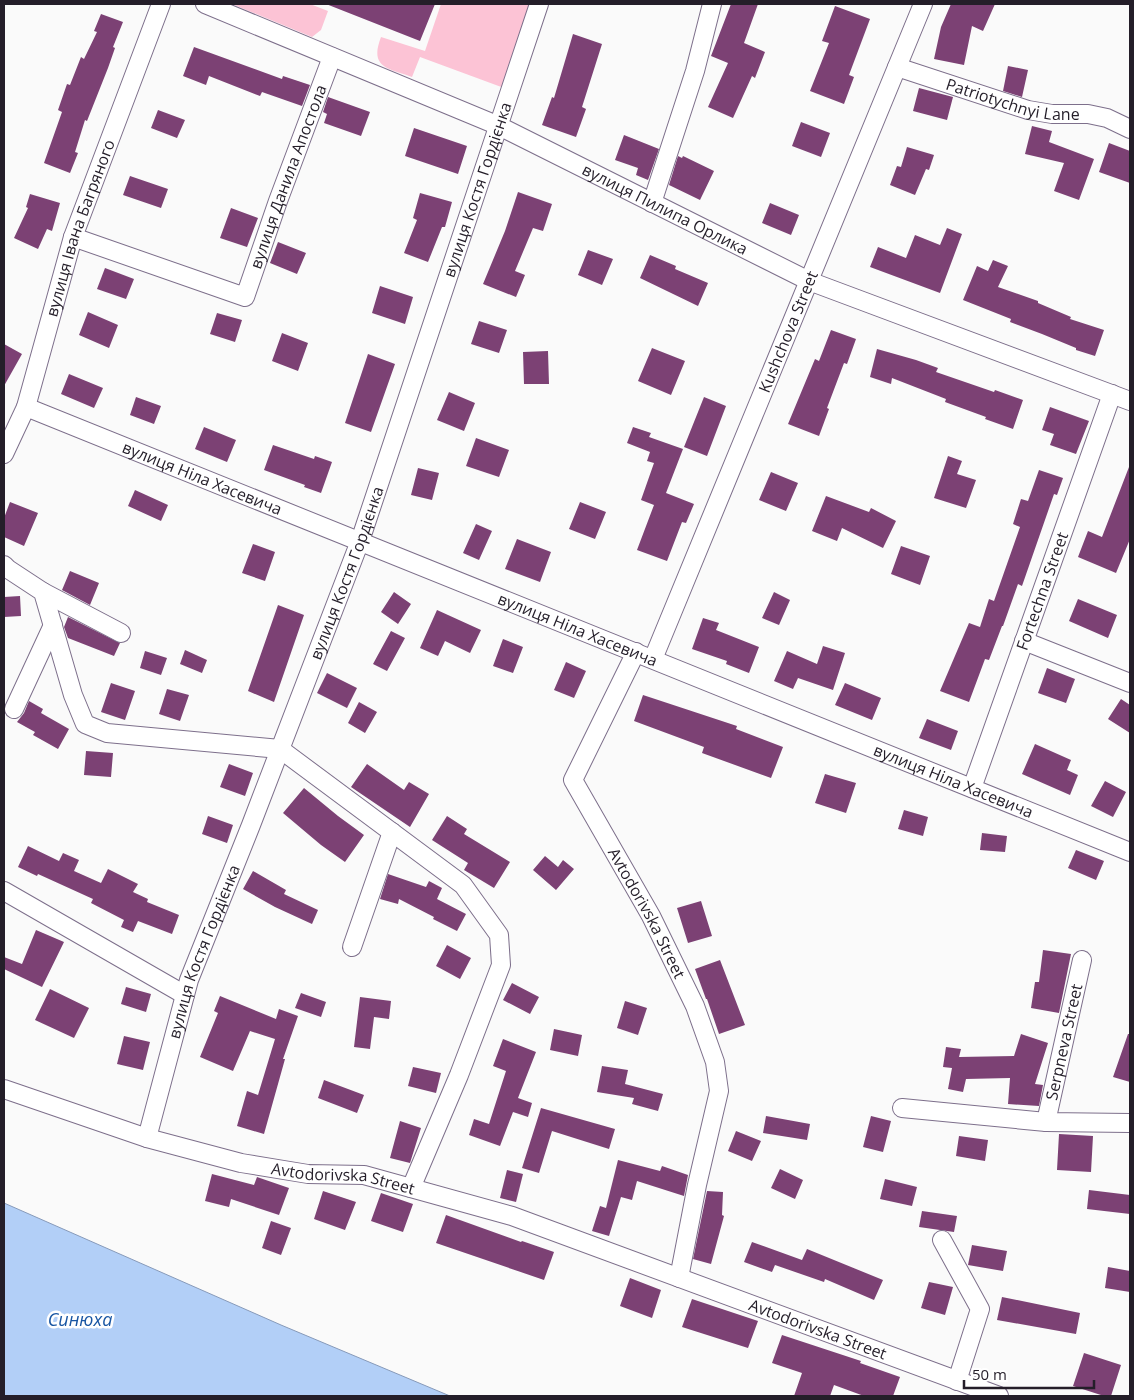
<svg xmlns="http://www.w3.org/2000/svg" width="1134" height="1400" viewBox="0 0 1134 1400" font-family="'Open Sans',sans-serif">
  <rect width="100%" height="100%" fill="#fafafa"/>
  <!-- green -->
  <path fill="#fcc3d5" d="M232 4H310L328 11 321 30 312 37Z
    M441 4H531L504 88 420 57 412 77C388 68 369 68 381 37L425 51Z"/>
  <!-- water -->
  <path fill="#b2cff7" stroke="#879ab9" d="M4 1203 281 1325 450 1396H4Z"/>
  <!-- building -->
  <path fill="#7c4174" d="M326 4H435L420 41Z
    M731 4H758L744 43 765 52 755 78 752 76 733 118 708 107 728 63 711 56Z
    M951 4H995L983 31 972 26 964 65 934 59 941 27Z
    M835 6 870 19 849 75 854 77 844 104 810 91 829 43 822 41Z
    M101 14 123 22 113 47 115 48 108 68 87 121 85 120 75 152 78 153 70 173 44 163 62 112 58 110 67 84 70 85 81 57 84 59 97 32 94 31Z
    M573 34 602 44 582 107 586 109 576 137 542 125 552 97 554 98Z
    M194 47 282 79 283 76 310 85 302 106 262 92 260 96 209 76 206 85 183 76Z
    M1008 66 1028 70 1022 97 1003 91Z
    M919 88 953 97 947 120 913 111Z
    M328 97 370 112 361 136 324 123 327 114 323 112Z
    M158 110 185 120 177 138 151 128Z
    M801 122 830 133 821 157 792 146Z
    M1032 126 1052 131 1049 142 1094 159 1079 200 1054 191 1064 163 1025 154Z
    M414 128 467 146 458 174 405 156Z
    M624 135 659 149 648 180 636 175 638 168 615 160Z
    M1109 143 1130 151V183L1099 172Z
    M907 147 934 155 929 170 926 169 915 195 890 185 897 166 901 167Z
    M678 156 682 158 683 156 714 171 700 200 669 185Z
    M130 176 168 189 161 208 123 195Z
    M518 192 552 204 543 231 533 228 515 271 525 275 516 297 483 284 505 231Z
    M420 193 452 202 445 227H442L428 262 404 253 417 220 413 218Z
    M30 194 60 203 52 231 47 229 38 249 14 238 28 208 26 207Z
    M770 203 799 215 791 235 762 223Z
    M231 208 258 218 247 247 220 238Z
    M947 228 962 234 940 293 870 267 878 247 906 258 915 235 940 245Z
    M278 242 306 253 297 274 270 263Z
    M588 250 613 259 602 285 578 275Z
    M650 255 676 266 675 269 708 283 698 306 640 278Z
    M993 260 1008 266 998 287 1038 301V303L1071 317 1070 319 1104 330 1095 356 1076 350V348L1042 334 1010 322 1011 319 963 300 977 266 988 271Z
    M105 268 134 279 126 299 97 289Z
    M380 286 413 297 405 324 372 313Z
    M88 312 118 325 109 348 79 335Z
    M217 313 242 320 235 342 210 334Z
    M479 321 507 330 499 353 471 344Z
    M831 330 856 339 847 364 844 363 827 408 829 409 819 436 788 424 815 359 819 361Z
    M282 333 308 343 298 371 272 361Z
    M4 344 22 354 4 386Z
    M652 348 685 361 671 395 638 381Z
    M877 349 916 360 938 368 936 372 994 392 995 390 1023 400 1013 429 985 419 986 417 945 402 946 399 892 378 891 384 870 377Z
    M548 351 549 384H524L523 352Z
    M368 354 395 364 371 432 345 423Z
    M69 374 103 388 94 408 61 394Z
    M449 392 475 403 464 431 437 420Z
    M136 397 161 406 154 424 130 415Z
    M704 397 726 406 707 456 684 447Z
    M1050 407 1089 421 1076 454 1050 445 1054 434 1042 430Z
    M204 427 236 440 227 462 195 449Z
    M633 427 651 433 649 437 683 449 666 493 694 504 686 523 682 522 667 561 637 550 654 505 641 500 654 463 647 461 650 452 627 443Z
    M476 438 509 450 499 477 466 466Z
    M273 445 314 459 315 456 332 462 321 493 304 487 305 485 264 470Z
    M948 456 962 461 957 474 976 480 966 508 934 498Z
    M1129 467 1130 539 1116 573 1078 557 1088 531 1102 537Z
    M418 468 439 473 432 500 411 495Z
    M1039 470 1063 478 1057 495 1054 494 1022 586 1018 584 1003 626H1002L989 660 985 659 969 702 940 691 969 623 980 627 989 599 994 601 1020 527 1013 524 1021 499 1028 501Z
    M771 472 798 483 786 511 759 500Z
    M135 490 168 505 161 521 128 506Z
    M826 496 869 512 871 508 896 521 883 548 842 528 837 541 812 531Z
    M10 502 38 513 24 546 4 537V518Z
    M580 502 606 512 595 539 569 529Z
    M476 524 492 531 479 560 463 553Z
    M517 539 551 552 540 582 505 569Z
    M253 544 275 552 265 581 242 573Z
    M901 546 930 556 920 585 891 574Z
    M70 571 99 583 90 605 62 590Z
    M394 592 411 604 398 624 381 612Z
    M774 592 790 600 779 625 762 618Z
    M20 596 21 616 4 617V597Z
    M1078 599 1117 615 1108 638 1069 621Z
    M278 605 304 615 274 702 248 691Z
    M437 610 481 630 470 653 445 641 438 656 420 648Z
    M68 617 120 643 114 656 68 638 64 627Z
    M703 618 719 623 716 630 759 647 749 673 726 664 727 661 692 649Z
    M391 631 405 638 387 671 373 664Z
    M503 639 523 647 513 673 493 666Z
    M823 646 845 653 833 690 798 678 793 689 774 681 787 651 817 664Z
    M185 650 207 660 202 673 180 664Z
    M145 651 167 658 161 675 140 668Z
    M566 662 586 671 574 698 554 690Z
    M1047 668 1075 679 1066 703 1038 693Z
    M327 673 357 688 347 708 317 693Z
    M111 683 135 691 125 720 101 712Z
    M845 683 881 698 872 720 835 705Z
    M167 689 189 695 180 721 159 714Z
    M643 695 737 726 736 729 783 747 771 778 702 753 704 747 634 721Z
    M1121 699 1130 705V733L1108 719Z
    M29 701 43 709 41 713 69 729 58 749 33 735 35 732 17 722 24 713Z
    M359 702 377 712 365 733 348 723Z
    M927 719 958 731 951 750 919 738Z
    M1035 744 1071 760 1067 770 1078 775 1070 795 1022 774Z
    M86 751 113 753 111 777 84 775Z
    M229 764 253 773 245 796 220 787Z
    M367 764 404 790 409 782 429 794 410 827 351 787Z
    M825 774 856 783 846 813 815 803Z
    M1105 781 1126 792 1113 817 1091 806Z
    M304 788 338 816 364 835 345 862 321 845 283 813Z
    M904 810 928 817 923 836 898 829Z
    M208 816 233 825 227 843 202 834Z
    M447 816 467 829 464 834 510 862 494 888 464 870 468 863 432 840Z
    M982 833 1007 836 1005 852 980 850Z
    M28 846 59 861 63 853 79 860 74 871 101 883 108 869 138 884 133 892 148 899 147 902 179 915 172 934 138 921 133 932 121 927 124 920 91 903 93 899 38 874 37 876 18 867Z
    M1076 850 1104 861 1096 880 1068 868Z
    M545 856 558 867 563 860 574 869 556 890 533 870Z
    M253 871 286 890 284 894 318 910 312 924 275 907 243 889Z
    M388 874 426 887 429 881 442 888 437 899 466 914 457 931 433 919 434 917 399 899 398 904 380 899Z
    M701 901 712 936 688 943 677 908Z
    M36 930 64 942 42 987 4 969V957L22 964Z
    M447 945 471 958 460 979 436 966Z
    M1043 950 1071 954 1059 1013 1031 1008 1035 982H1039Z
    M720 960 745 1025 719 1034 707 999H706L695 969Z
    M512 983 539 997 530 1014 503 1000Z
    M126 987 151 994 146 1012 121 1004Z
    M50 989 89 1008 74 1038 35 1020Z
    M301 993 326 1002 321 1017 295 1008Z
    M220 996 276 1019 279 1009 298 1016 283 1059H285L264 1134 237 1126 247 1091 258 1095 275 1039 250 1031 233 1071 200 1057 218 1013 214 1011Z
    M360 997 391 1001 389 1019 374 1017 370 1049 354 1047Z
    M625 1001 647 1008 638 1035 617 1028Z
    M554 1029 582 1035 578 1056 550 1050Z
    M1021 1034 1048 1043 1035 1084 1043 1085 1039 1106 1008 1104 1010 1078 966 1079 963 1092 948 1089 952 1068 943 1067 946 1047 961 1049 959 1057 1014 1056Z
    M1128 1034H1130V1082L1113 1077Z
    M124 1036 150 1042 143 1070 117 1064Z
    M503 1039 536 1052 518 1098 532 1103 528 1117 513 1112 500 1146 469 1135 474 1119 489 1124 506 1071 493 1066Z
    M602 1066 628 1070 625 1084 663 1094 658 1111 632 1104 634 1098 597 1092Z
    M413 1067 441 1073 436 1093 408 1086Z
    M324 1080 364 1095 357 1113 318 1098Z
    M541 1108 615 1129 609 1149 552 1131 539 1173 522 1168Z
    M766 1116 810 1124 807 1140 763 1133Z
    M871 1116 891 1121 883 1152 863 1147Z
    M400 1121 421 1128 410 1163 390 1158Z
    M736 1131 761 1141 752 1161 728 1151Z
    M1059 1134 1093 1136 1091 1172 1057 1170Z
    M959 1136 988 1140 985 1161 956 1156Z
    M618 1160 660 1171 662 1166 688 1175 684 1196 637 1181 632 1200 621 1197 609 1236 592 1231 600 1206 606 1208Z
    M780 1169 803 1180 795 1199 771 1188Z
    M507 1170 523 1174 516 1202 500 1198Z
    M212 1174 254 1185 257 1177 289 1188 279 1215 231 1199 229 1207 205 1201Z
    M885 1179 917 1187 912 1206 880 1199Z
    M1089 1190 1130 1195V1214L1087 1209Z
    M323 1191 356 1202 345 1230 314 1219Z
    M707 1191 723 1192 722 1215 724 1216 711 1264 693 1259Z
    M381 1193 413 1204 403 1232 371 1221Z
    M922 1211 957 1216 954 1232 919 1227Z
    M446 1215 521 1242 522 1241 554 1252 544 1280 436 1243Z
    M271 1221 291 1228 281 1255 262 1248Z
    M752 1242 802 1260 807 1249 883 1280 874 1300 825 1279 824 1282 775 1265 772 1272 744 1262Z
    M972 1245 1007 1251 1003 1271 968 1265Z
    M1108 1267 1130 1271V1292L1105 1288Z
    M630 1278 661 1290 652 1318 620 1306Z
    M929 1282 953 1287 945 1315 921 1308Z
    M1002 1297 1080 1313 1076 1334 997 1320Z
    M692 1299 758 1321 748 1348 682 1327Z
    M782 1335 861 1361 860 1363 900 1377 893 1396H864L834 1385 830 1396H794L802 1373 772 1363Z
    M1084 1353 1121 1365 1111 1396H1104L1073 1386Z"/>
  <g fill="none" stroke-linecap="round" stroke-linejoin="round">
    <!-- minor casing -->
    <g stroke="#7d6f8b" stroke-width="20">
      <g id="minor">
        <path id="s1" d="M205 4 499 126 809 281 1130 401"/>
        <path id="s2" d="M897 67 1028 110 1052 114H1088L1107 118 1130 129"/>
        <path d="M652 203 695 71 712 4"/>
        <path id="s3" d="M73 237 245 297 278 201 332 57"/>
        <path id="s4" d="M26 407 1130 852"/>
        <path id="s5" d="M4 454 26 407 73 237 161 4"/>
        <path d="M4 565 8 569 43 592 73 695 85 724 107 733 280 749 463 885 499 935 501 965 459 1075 411 1188"/>
        <path d="M43 592 121 633"/>
        <path d="M1024 641 1130 683"/>
        <path id="s6" d="M636 652 573 780 651 916 695 1006 715 1062 719 1091 697 1185 679 1278"/>
        <path id="s7" d="M653 659 923 4"/>
        <path d="M14 709 53 625"/>
        <path id="s8" d="M972 788 1112 394"/>
        <path d="M4 891 185 995"/>
        <path d="M352 947 392 832"/>
        <path id="s9" d="M4 1089 147 1138 241 1163 308 1174 364 1175 512 1216 999 1396"/>
        <path d="M902 1108 1046 1122 1130 1123"/>
        <path id="s10" d="M1046 1122 1082 960"/>
        <path id="s11" d="M147 1138 189 980 251 825 360 541 539 4"/>
        <path d="M942 1240 980 1309 957 1381"/>
      </g>
    </g>
    <!-- minor -->
    <use href="#minor" stroke="#fff" stroke-width="18"/>
  </g>
  <g text-anchor="middle" stroke-width="5" stroke-linejoin="round" paint-order="stroke">
    <!-- street labels -->
    <g font-size="16" fill="#241e29" stroke="#fff">
      <text dy="6" stroke="none"><textPath href="#s2" startOffset="121">Patriotychnyi Lane</textPath></text>
      <text dy="6" stroke="none"><textPath href="#s3" startOffset="310">вулиця Данила Апостола</textPath></text>
      <text dy="6" stroke="none"><textPath href="#s11" startOffset="1005">вулиця Костя Гордієнка</textPath></text>
      <text dy="6" stroke="none"><textPath href="#s1" startOffset="504">вулиця Пилипа Орлика</textPath></text>
      <text dy="6" stroke="none"><textPath href="#s5" startOffset="239">вулиця Івана Багряного</textPath></text>
      <text dy="6" stroke="none"><textPath href="#s7" startOffset="354">Kushchova Street</textPath></text>
      <text dy="6" stroke="none"><textPath href="#s4" startOffset="190">вулиця Ніла Хасевича</textPath></text>
      <text dy="6" stroke="none"><textPath href="#s11" startOffset="600">вулиця Костя Гордієнка</textPath></text>
      <text dy="6" stroke="none"><textPath href="#s8" startOffset="209">Fortechna Street</textPath></text>
      <text dy="6" stroke="none"><textPath href="#s4" startOffset="595">вулиця Ніла Хасевича</textPath></text>
      <text dy="6" stroke="none"><textPath href="#s4" startOffset="1000">вулиця Ніла Хасевича</textPath></text>
      <text dy="6" stroke="none"><textPath href="#s6" startOffset="295">Avtodorivska Street</textPath></text>
      <text dy="6" stroke="none"><textPath href="#s11" startOffset="195">вулиця Костя Гордієнка</textPath></text>
      <text dy="6" stroke="none"><textPath href="#s10" startOffset="82">Serpneva Street</textPath></text>
      <text dy="6" stroke="none"><textPath href="#s9" startOffset="352">Avtodorivska Street</textPath></text>
      <text dy="6" stroke="none"><textPath href="#s9" startOffset="852">Avtodorivska Street</textPath></text>
    </g>
    <!-- water labels -->
    <g font-size="18" font-style="italic" fill="#1956a3" stroke="#fff">
      <text x="80" y="1326">Синюха</text>
    </g>
  </g>
  <!-- border -->
  <rect width="1134" height="1400" fill="none" stroke="#241e29" stroke-width="10"/>
  <!-- scale -->
  <path d="M964 1380v8h130v-8" fill="none" stroke="#241e29" stroke-width="2.5"/>
  <text x="972" y="1380" font-size="15" fill="#241e29" stroke="#ffffff" stroke-width="4" paint-order="stroke">50 m</text>
</svg>
